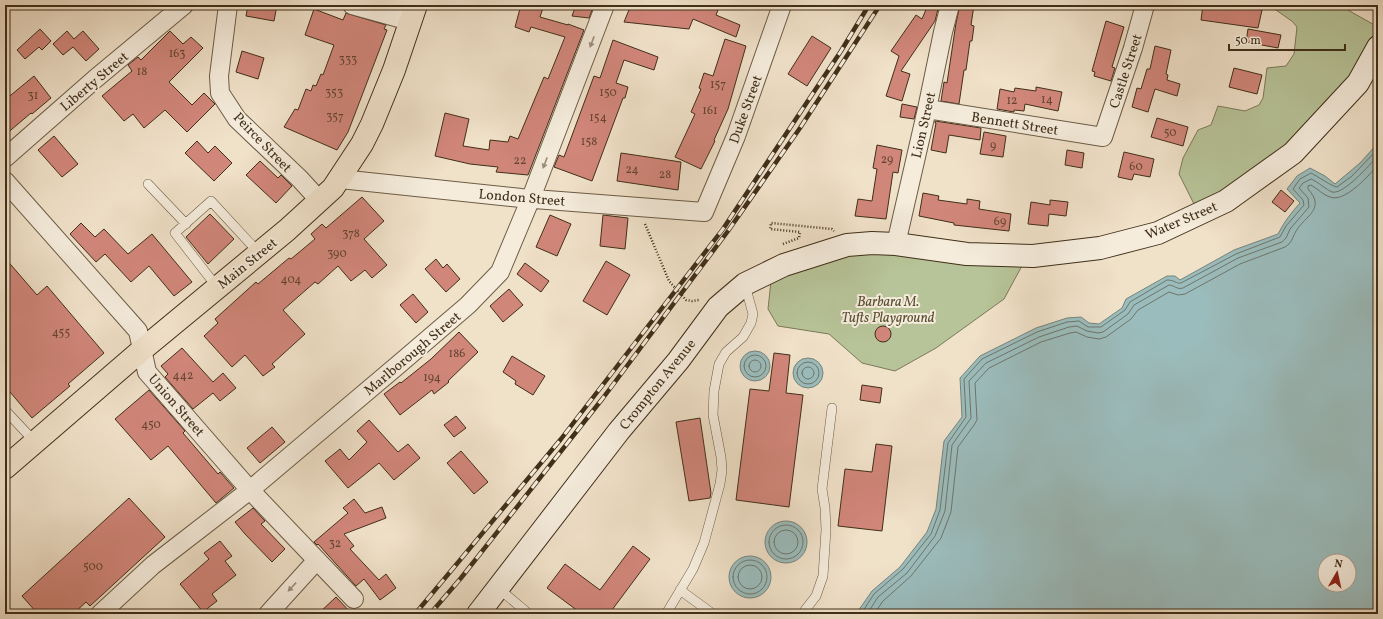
<svg xmlns="http://www.w3.org/2000/svg" width="1383" height="619" viewBox="0 0 1383 619" font-family="Vollkorn,serif">
  <rect width="100%" height="100%" fill="#f0e1c9"/>
  <filter id="stains"><feTurbulence type="fractalNoise" baseFrequency=".005" numOctaves="4"/><feColorMatrix values="0 0 0 0 .2 0 0 0 0 .09 0 0 0 0 .02 0 0 0 .5 -.17"/></filter>
  <radialGradient id="worn" r=".72"><stop offset=".6" stop-color="#630" stop-opacity="0"/><stop offset="1" stop-color="#630" stop-opacity=".3"/></radialGradient>
  <!-- green -->
  <path fill="#b7c398" stroke="#7c7958" d="M1269 5H1339L1378 27V44L1318 127 1198 212 1179 174 1183 158 1198 130 1211 125 1218 106 1245 111 1259 105 1263 98 1267 68 1286 66 1294 54 1297 27 1293 22Z
    M871 249 1023 264 1004 299 936 348 895 371 862 363 829 334 778 326 768 309 771 281 820 259Z"/>
  <!-- water -->
  <path fill="#9bbcbc" stroke="#77847b" fill-rule="evenodd" d="M1378 143V614H856L872 591 900 567 927 532 936 509 944 441 962 417 960 378 980 356 1036 328 1067 318 1081 317 1089 323 1099 324 1122 308 1126 299 1167 276H1175L1180 280 1234 250 1278 234C1284 222 1291 213 1300 203L1287 189 1297 176 1310 168 1325 176 1335 184 1360 163ZM1325 561H1349V585H1325Z
    M740 366a15 15 0 1 1 30 0a15 15 0 1 1-30 0Z
    M793 373a15 15 0 1 1 30 0a15 15 0 1 1-30 0Z
    M765 542a21 21 0 1 1 42 0a21 21 0 1 1-42 0Z
    M729 577a21 21 0 1 1 42 0a21 21 0 1 1-42 0Z"/>
  <g fill="none" stroke-linecap="round" stroke-linejoin="round">
    <!-- shore -->
    <path stroke="#6e766a" stroke-width="1" d="M744 366a11 11 0 1 1 22 0a11 11 0 1 1-22 0Z
      M749 366a6 6 0 1 1 12 0a6 6 0 1 1-12 0Z
      M797 373a11 11 0 1 1 22 0a11 11 0 1 1-22 0Z
      M802 373a6 6 0 1 1 12 0a6 6 0 1 1-12 0Z
      M769 542a17 17 0 1 1 34 0a17 17 0 1 1-34 0Z
      M774 542a12 12 0 1 1 24 0a12 12 0 1 1-24 0Z
      M733 577a17 17 0 1 1 34 0a17 17 0 1 1-34 0Z
      M738 577a12 12 0 1 1 24 0a12 12 0 1 1-24 0Z
      M861 614 874 594 903 569 931 534 940 510 948 443 966 417 964 379 982 359 1037 332 1067 322 1079 321 1088 327H1101L1125 310 1130 302 1167 280C1175 280 1176 284 1181 283L1236 254 1280 237 1286 226 1304 205 1303 200 1293 189 1300 179 1311 173C1317 176 1333 187 1337 187L1352 176 1378 149
      M867 614 878 597 907 573 935 536 945 511 952 445 971 418 969 381 986 363 1039 337 1069 327 1077 326 1087 331 1098 333 1103 332 1128 314 1134 305 1169 285C1174 285 1177 290 1183 288L1238 258 1282 242 1286 238 1290 229 1309 207 1308 198 1299 188 1303 183 1311 179C1318 182 1327 190 1332 192 1344 195 1370 164 1378 156
      M874 614 883 601 911 576 941 538 951 512 958 447 974 425 977 420 975 383 989 368 1041 342 1070 333 1076 332 1087 337 1099 339 1106 337 1131 319 1138 310 1169 292 1178 295 1185 294 1240 264 1285 247C1292 243 1292 238 1296 231 1306 215 1326 209 1308 189V186L1311 185C1318 189 1323 195 1330 197 1345 203 1369 175 1378 165"/>
  </g>
  <!-- building -->
  <path fill="#d1867a" stroke="#402f19" d="M248 5H277L274 21 246 16Z
    M521 5H544L540 17 568 25V24L584 30 528 175 496 172 498 167 470 164 435 156 445 113 469 119 463 146 489 150 490 140 508 142 510 136 518 139 544 77 548 79 565 37 531 27 529 32 515 27Z
    M576 5H594L589 18 572 16Z
    M631 5H720L716 15 740 25 736 37 693 19 689 29 624 22Z
    M928 5 938 9 935 21 901 71 910 74 902 101 886 96 899 56 891 51 916 15 922 19Z
    M960 5H974L971 25 974 26 972 41H970L966 70H964L959 104 941 101 944 82 947 83 956 23Z
    M1203 5H1232L1262 10 1258 28 1201 20Z
    M314 9 343 20 346 13 386 25 384 29 387 30 348 132 337 150 284 127 295 109 298 110 306 89 311 91 313 85 316 86 321 74 323 75 334 45 305 35Z
    M1106 21 1124 27 1112 67 1115 68 1111 81 1094 76 1095 72 1092 71Z
    M40 29 51 41 42 50 39 47 25 59 17 50Z
    M1248 29 1281 35 1278 48 1246 42Z
    M67 31 74 39 83 31 99 49 86 61 73 47 63 55 53 44Z
    M170 31 183 44 191 37 203 48 169 82 192 105 204 93 215 104 187 132 165 110 144 128 133 114 124 121 102 96 132 71 128 65 138 57 141 60Z
    M812 36 831 48 807 86 788 74Z
    M725 39 746 46 728 109 714 140 715 141 701 169 675 157 695 114 691 112 701 89 699 88 704 73 713 76Z
    M613 40 658 57 654 70 624 60 616 83 628 87 625 98H623L592 181 554 167 559 155 564 157 594 76 600 78Z
    M1155 46 1171 50 1166 74 1168 75 1167 80 1180 84 1177 96 1155 89 1148 112 1132 107 1137 88 1141 89 1147 69H1150Z
    M242 51 264 58 258 79 236 72Z
    M1234 68 1262 75 1257 94 1229 87Z
    M34 76 51 98 32 114 31 113 5 135V100Z
    M1036 87 1062 92 1058 111 1025 104 1024 111 1014 110V112L997 109 1000 89 1014 92 1015 88 1036 91Z
    M902 104 917 107 914 119 900 117Z
    M1157 118 1188 127 1183 146 1151 137Z
    M935 121 981 128 980 140 949 135 946 153 931 150 936 123H935Z
    M984 132 1006 136 1003 157 980 154Z
    M54 136 78 164 62 177 38 150Z
    M197 141 208 153 215 146 232 163 214 181 185 153Z
    M877 145 902 150 898 173 893 172 886 219 855 216 858 199 872 201 877 169 873 168Z
    M1067 150 1084 153 1082 168 1065 165Z
    M1124 152 1154 159 1150 177 1134 174 1132 180 1118 177Z
    M621 153 681 162 678 190 617 181Z
    M260 161 278 178 281 175 292 186 276 203 246 175Z
    M1281 190 1294 201 1285 212 1272 202Z
    M923 193 939 196 938 200 967 204V199L980 201 979 209 1011 214 1009 231 954 225V223L919 216Z
    M362 197 384 221 364 239 387 265 372 278 365 270 351 281 338 266 318 284 315 282 283 310 305 334 272 364 275 367 263 376 245 355 232 367 204 336 218 323 215 319 256 282 258 284 289 258 291 259 315 239 311 234 322 224 326 228Z
    M1050 200 1068 202 1066 216 1049 214 1048 226 1028 224 1031 202 1050 205Z
    M210 214 234 239 208 264 186 237Z
    M550 215 571 224 557 256 536 247Z
    M603 215 628 218 625 249 600 246Z
    M81 223 95 237 104 229 128 254 152 234 192 282 174 296 149 266 131 282 105 254 96 262 70 234Z
    M5 258 37 295 47 286 104 353 68 384 70 386 32 418 5 386Z
    M436 259 443 268 447 264 460 279 446 292 425 269Z
    M606 261 630 275 607 315 583 301Z
    M525 263 549 281 541 292 517 274Z
    M509 289 523 305 503 322 490 306Z
    M413 294 428 312 416 323 400 305Z
    M875 334a8 8 0 1 1 16 0a8 8 0 1 1-16 0Z
    M459 332 478 352 448 381 449 382 434 394 432 390 400 415 384 394 400 382 401 383 431 359Z
    M182 348 213 382 223 373 236 388 220 401 213 393 193 409 165 377 168 374 161 366Z
    M774 353 790 355 786 393 803 395 789 507 736 500 750 389 769 391Z
    M512 356 545 376 533 395 515 384 516 381 503 372Z
    M862 385 882 388 880 403 860 400Z
    M149 390 185 431 183 433 218 474 220 472 234 488 216 503 168 446 151 460 115 419Z
    M456 416 466 428 454 437 444 425Z
    M700 418 711 493 710 498 689 501 676 422Z
    M369 420 398 452 408 444 420 458 394 480 379 463 348 488 325 461 340 449 349 460 367 442 357 431Z
    M272 427 285 442 260 463 247 448Z
    M876 444 892 446 882 531 838 526 845 469 872 472Z
    M461 451 488 482 474 494 447 463Z
    M129 498 165 537 90 606 86 602 73 614H38L22 596Z
    M354 499 365 513 382 507 386 518 344 534 354 546 350 549 379 580 386 574 396 588 380 600 364 579 356 586 318 544 317 545 314 542 348 513 343 508Z
    M253 508 265 521 261 524 285 549 272 562 245 534 235 522Z
    M220 541 232 556 225 561 236 575 212 594 217 601 203 612 180 584 209 559 204 553Z
    M633 546 650 559 609 614H582L547 588 565 564 600 590Z
    M336 597 352 614H318Z"/>
  <g fill="none" stroke-linecap="round" stroke-linejoin="round">
    <!-- lane casing -->
    <g stroke="#6c5c45" stroke-width="10">
      <path id="lane" d="M148 184 186 224
        M217 287 175 233 211 201 259 253
        M5 410 35 442
        M498 588 529 614
        M680 590 713 614
        M666 614 693 569 704 543 720 484 722 470 721 457 713 415 714 391 719 364 726 352 743 337 751 323 753 314 745 285
        M802 614 816 596 823 576 826 530 825 508 822 489 832 408"/>
    </g>
    <!-- street casing -->
    <g stroke="#6c5c45" stroke-width="20">
      <path id="street" d="M228 5 219 76 220 93 237 119 300 179 320 201
        M352 5 410 21
        M927 109 1103 137 1133 48 1145 5
        M5 158 95 79 184 5
        M340 179 521 198 704 212 736 136 782 5
        M5 181 138 331 147 372 250 490 354 599
        M896 244 927 109 943 32 950 5
        M100 614 153 565 250 490 398 365 468 305 500 272 531 198 605 5
        M268 614 317 560"/>
    </g>
    <!-- secondary casing -->
    <g stroke="#402f19" stroke-width="24">
      <path id="secondary" d="M478 614 619 431 678 361 718 307 745 284 784 265 847 245 872 243 896 244 967 254 1033 256 1100 248 1158 233 1226 201 1293 153 1358 83 1378 47"/>
    </g>
    <!-- primary casing -->
    <g stroke="#402f19" stroke-width="24">
      <path id="primary" d="M5 468 143 349 287 230 333 188 362 144 372 124 394 70 416 5"/>
    </g>
    <!-- path -->
    <path stroke="#402f19" stroke-width="2.5" stroke-dasharray="1 2" stroke-linecap="butt" d="M645 224 669 281 686 300 692 301 699 300
      M783 244 799 238 800 232 770 229 771 223 832 229 834 231"/>
    <!-- lane -->
    <use href="#lane" stroke="#f5ecdc" stroke-width="9"/>
    <!-- street -->
    <use href="#street" stroke="#f5ecdc" stroke-width="18"/>
    <!-- secondary -->
    <use href="#secondary" stroke="#f5ecdc" stroke-width="22"/>
    <!-- primary -->
    <use href="#primary" stroke="#f0e1c9" stroke-width="22"/>
    <!-- rail casing -->
    <g stroke="#402f19" stroke-width="4.5">
      <path id="rail" d="M415 614 561 439 723 229 841 51 869 5
        M430 614 461 578 603 398 728 231 800 128 880 5"/>
    </g>
    <!-- rail -->
    <use href="#rail" stroke="#f5ecdc" stroke-width="3" stroke-dasharray="9" stroke-linecap="butt"/>
  </g>
  <!-- one-way arrows -->
  <defs><path id="oneway-solid" d="M-6-.8H1V-3.2L6.5 0L1 3.2V.8H-6Z"/></defs>
  <g fill="#9a8e7a">
    <use href="#oneway-solid" transform="translate(592 42) rotate(111)"/>
    <use href="#oneway-solid" transform="translate(545 163) rotate(111)"/>
    <use href="#oneway-solid" transform="translate(292 587) rotate(133)"/>
  </g>
  <g text-anchor="middle" stroke-width="4" stroke-linejoin="round" paint-order="stroke">
    <!-- number labels -->
    <g font-size="12" fill="#644531">
      <text x="177" y="57">163</text>
      <text x="348" y="63">333</text>
      <text x="142" y="75">18</text>
      <text x="718" y="88">157</text>
      <text x="334" y="96">353</text>
      <text x="608" y="96">150</text>
      <text x="33" y="99">31</text>
      <text x="1047" y="103">14</text>
      <text x="1012" y="104">12</text>
      <text x="710" y="114">161</text>
      <text x="335" y="120">357</text>
      <text x="598" y="121">154</text>
      <text x="1170" y="136">50</text>
      <text x="589" y="145">158</text>
      <text x="993" y="149">9</text>
      <text x="887" y="163">29</text>
      <text x="520" y="164">22</text>
      <text x="1136" y="170">60</text>
      <text x="632" y="173">24</text>
      <text x="665" y="178">28</text>
      <text x="1000" y="225">69</text>
      <text x="351" y="237">378</text>
      <text x="337" y="257">390</text>
      <text x="291" y="283">404</text>
      <text x="61" y="336">455</text>
      <text x="457" y="357">186</text>
      <text x="183" y="379">442</text>
      <text x="432" y="381">194</text>
      <text x="151" y="428">450</text>
      <text x="335" y="547">32</text>
      <text x="93" y="570">500</text>
    </g>
    <!-- street labels -->
    <g font-size="14" fill="#402f19" stroke="#f5ecdc">
      <text transform="translate(1125 71) rotate(-72)" y="5">Castle Street</text>
      <text transform="translate(94 81) rotate(-40)" y="5">Liberty Street</text>
      <text transform="translate(745 109) rotate(-70)" y="5">Duke Street</text>
      <text transform="translate(1015 123) rotate(9)" y="5">Bennett Street</text>
      <text transform="translate(923 125) rotate(-77)" y="5">Lion Street</text>
      <text transform="translate(263 142) rotate(46)" y="5">Peirce Street</text>
      <text transform="translate(522 197) rotate(5)" y="5">London Street</text>
      <text transform="translate(1181 220) rotate(-23)" y="5">Water Street</text>
      <text transform="translate(247 263) rotate(-39)" y="5">Main Street</text>
      <text transform="translate(412 353) rotate(-40)" y="5">Marlborough Street</text>
      <text transform="translate(657 384) rotate(-51)" y="5">Crompton Avenue</text>
      <text transform="translate(177 405) rotate(49)" y="5">Union Street</text>
    </g>
    <!-- park labels -->
    <g font-size="14" font-style="italic" fill="#584d32" stroke="#f5ecdc">
      <text x="888" y="306">Barbara M.<tspan x="888" dy="16">Tufts Playground</tspan></text>
    </g>
  </g>
  <!-- margin -->
  <rect width="1383" height="619" fill="none" stroke="#f0e1c9" stroke-width="20"/>
  <rect x="6" y="6" width="1371" height="607" fill="none" stroke="#402f19" stroke-width="2"/>
  <rect x="10" y="10" width="1363" height="599" fill="none" stroke="#402f19"/>
  <!-- north arrow -->
  <g transform="translate(1337 573) rotate(9)"><circle r="19" fill="#f5ecdc" stroke="#ada08e"/>
  <path d="M0-3L7 15L0 10L-7 15Z" fill="#8f2418"/>
  <text y="-6" font-size="11" font-weight="bold" text-anchor="middle" fill="#402f19">N</text>
  </g>
  <!-- scale -->
  <path d="M1229 44v6h116v-6" fill="none" stroke="#402f19" stroke-width="2"/>
  <text x="1235" y="44" font-size="12" fill="#402f19" stroke="#f5ecdc" stroke-width="3" paint-order="stroke">50 m</text>
  <rect width="100%" height="100%" filter="url(#stains)"/>
  <rect width="100%" height="100%" fill="url(#worn)"/>
</svg>
